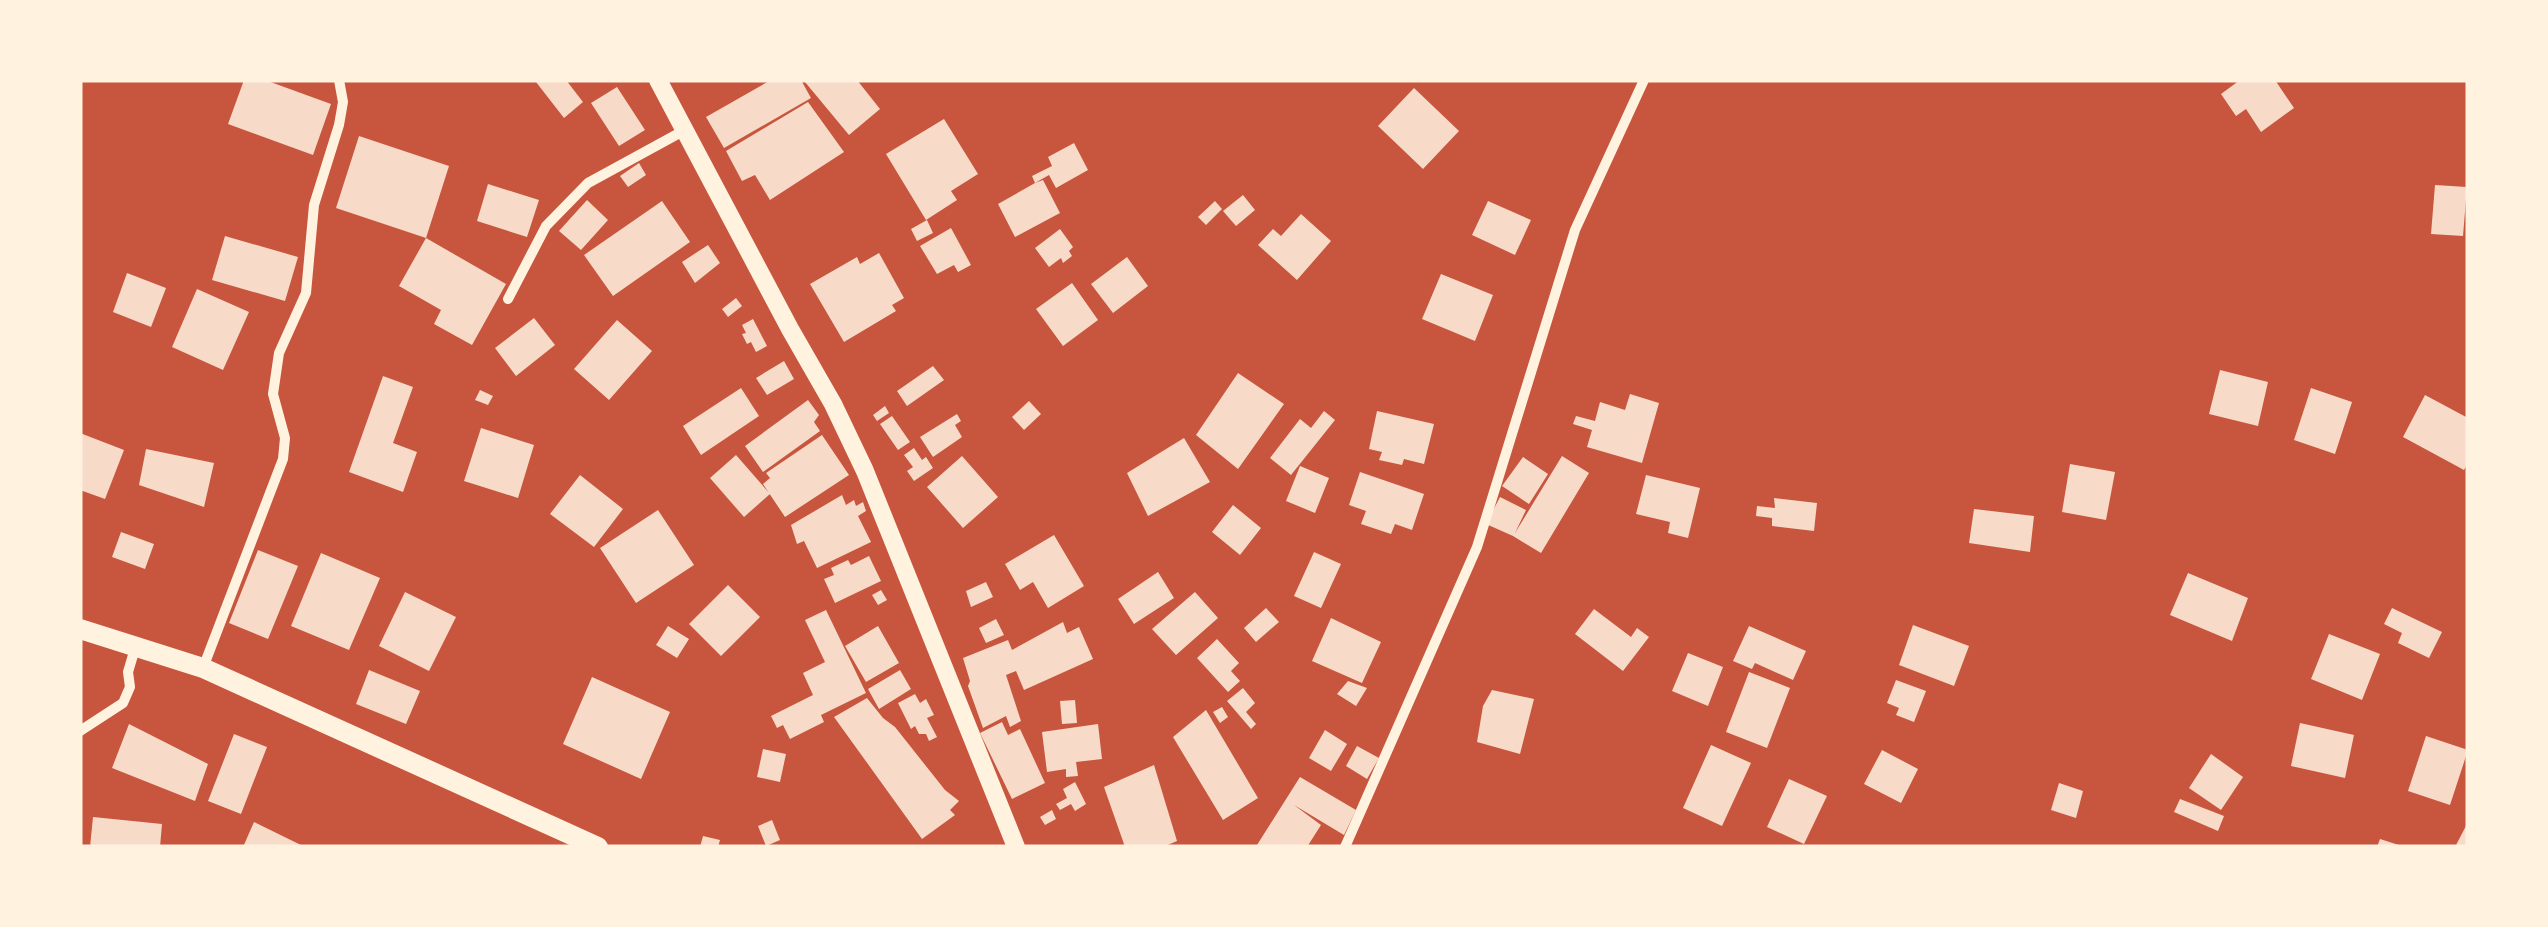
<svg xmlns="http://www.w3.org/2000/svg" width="2548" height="927" viewBox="0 0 2548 927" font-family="'Roboto Serif',serif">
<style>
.building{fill:#f7dbc8}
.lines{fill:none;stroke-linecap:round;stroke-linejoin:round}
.minor{stroke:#fff3e0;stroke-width:10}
.tertiary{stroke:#fff3e0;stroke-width:18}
.secondary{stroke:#fff3e0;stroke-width:20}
</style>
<rect width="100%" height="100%" fill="#c8553d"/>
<!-- building -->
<path class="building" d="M244,80H265L331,104L313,155L228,124Z
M539,80H566L583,102L564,118L536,82Z
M771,80H801L811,98L724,148L706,117Z
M808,80H857L880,109L849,135L805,82Z
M2240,80H2275L2294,108L2261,132L2246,109L2236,116L2221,94Z
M617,87L645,130L619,146L591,103Z
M1414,88L1459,131L1423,169L1378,126Z
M808,102L844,152L770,200L755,175L742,181L726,151Z
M944,119L978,174L951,191L957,200L926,220L886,154Z
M359,136L449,166L426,238L336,208Z
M1074,143L1088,170L1056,188L1049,175L1035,183L1043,180L1060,213L1015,237L998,204L1035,183L1032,176L1052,166L1048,157Z
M639,163L646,175L628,187L620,176Z
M488,184L539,200L527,237L477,221Z
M2435,185L2467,187L2463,236L2431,234Z
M1243,195L1255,210L1236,226L1223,211Z
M587,200L608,220L581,250L559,231Z
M662,201L690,242L613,296L584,255Z
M1215,201L1222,209L1206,225L1198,217Z
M1488,201L1531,220L1515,255L1472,235Z
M1301,214L1331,241L1297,280L1258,245L1273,229L1281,236Z
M927,220L933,233L917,241L911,229Z
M951,228L971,265L958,272L954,265L937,274L920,246Z
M1060,229L1073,247L1069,251L1072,256L1063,263L1061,258L1049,267L1035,248Z
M225,236L298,257L285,301L212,280Z
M426,238L506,284L472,345L434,324L441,310L399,286Z
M708,245L720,263L695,283L682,262Z
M879,253L904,298L892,305L896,311L844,342L810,284L857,257L860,264Z
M1127,257L1148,286L1113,313L1091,284Z
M127,273L166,288L151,327L113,312Z
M1441,274L1493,295L1475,341L1422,319Z
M1072,283L1098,320L1063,346L1036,309Z
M197,289L249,312L223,370L172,347Z
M736,298L742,306L728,317L722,309Z
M534,318L555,345L516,376L495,348Z
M753,319L767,346L756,352L751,342L747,344L742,334L746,333L742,325Z
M617,320L652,351L609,400L574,369Z
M784,361L794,379L767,395L756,378Z
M933,366L944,380L907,406L897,391Z
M2220,370L2268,382L2258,426L2209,414Z
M1238,373L1284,404L1238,469L1196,435Z
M383,376L413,387L393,443L417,452L403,492L349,472Z
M741,388L759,416L701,455L683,426Z
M2311,388L2352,402L2335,454L2294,440Z
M480,390L493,396L488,405L475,400Z
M1630,394L1659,403L1642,463L1587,447L1592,430L1573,424L1576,416L1595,421L1600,402L1625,410Z
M2425,395L2468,418V463L2464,470L2403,437Z
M808,400L819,415L814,422L820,431L763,472L745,446Z
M1029,401L1041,414L1024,430L1012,417Z
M885,406L889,413L877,421L873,415Z
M1324,411L1335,420L1291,475L1270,458L1300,419L1311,428Z
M1377,411L1434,424L1424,464L1404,459L1402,465L1379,460L1382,452L1369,449Z
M957,414L961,421L955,425L962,437L933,457L920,437Z
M892,416L910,442L898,450L880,424Z
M481,428L534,445L518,498L464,481Z
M80,433L124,450L105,499L80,490Z
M822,435L849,475L785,517L763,484L770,478L766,473Z
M1184,438L1210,482L1148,516L1127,473Z
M914,448L922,460L926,457L933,468L914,481L907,471L913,467L904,455Z
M146,449L214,463L204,507L139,485Z
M736,455L770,494L744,517L710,478Z
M962,456L998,497L963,528L927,487Z
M1562,456L1589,473L1541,553L1513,536L1486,524L1500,497L1526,510L1515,533Z
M1523,457L1548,474L1529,504L1502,486Z
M2070,464L2115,472L2106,520L2062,512Z
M1300,466L1329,478L1315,513L1286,501Z
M1360,472L1424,494L1412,530L1395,524L1391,534L1361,524L1366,511L1349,505Z
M580,475L623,509L594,547L550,514Z
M1646,475L1700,488L1688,538L1668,533L1670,522L1636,514Z
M842,495L846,505L854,500L856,506L863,502L866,511L858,516L871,542L817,568L804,541L797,544L791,525Z
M1774,498L1817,503L1814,531L1772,526V518L1756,516L1757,506L1775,508Z
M1233,505L1261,528L1240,555L1212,532Z
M1974,509L2034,516L2030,552L1969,543Z
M658,510L694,565L636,603L600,548Z
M121,532L154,544L145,569L112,557Z
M1054,535L1084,586L1048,608L1033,582L1020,590L1005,564Z
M258,550L298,566L268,639L229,623Z
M1314,552L1341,564L1321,608L1294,596Z
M321,553L380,578L349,650L291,626Z
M869,556L881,581L835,603L824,579L834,575L831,568L848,560L851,565Z
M1158,572L1174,598L1134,624L1118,599Z
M2188,573L2248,598L2232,641L2170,615Z
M986,582L993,597L971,607L966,591Z
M728,585L760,617L721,656L689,624Z
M881,590L887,600L878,605L872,595Z
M405,592L456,617L429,671L379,646Z
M1195,592L1218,618L1176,655L1152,629Z
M1266,608L1279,622L1256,642L1244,628Z
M2392,608L2442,632L2429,658L2398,643L2402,633L2384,624Z
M1594,609L1631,637L1637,628L1649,637L1623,671L1575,634Z
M826,610L866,693L821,715L824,722L790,739L783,725L777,728L771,716L813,695L803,673L825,662L805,620Z
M1331,618L1381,642L1362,683L1312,661Z
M996,619L1004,635L986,643L979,628Z
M1063,622L1067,633L1079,627L1093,659L1024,690L1016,671L1006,675L1021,721L1010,727L1006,716L983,728L968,686L970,681L963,658L1008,640L1012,650Z
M1913,625L1969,646L1954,686L1899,665Z
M668,626L689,639L677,658L656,645Z
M878,626L899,663L866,682L845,646Z
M1749,626L1806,651L1793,680L1755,663L1752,669L1733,661Z
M2329,634L2380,654L2362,700L2311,679Z
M1217,639L1239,663L1231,671L1240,681L1228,692L1197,658Z
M1688,653L1723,667L1708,706L1672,691Z
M369,670L420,691L406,724L356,704Z
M900,670L911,689L879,709L868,689Z
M1749,672L1790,688L1767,748L1726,732Z
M592,677L670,712L641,779L563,744Z
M1896,680L1926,691L1914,722L1896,715L1899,708L1887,703Z
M1348,681L1367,688L1356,706L1337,694Z
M1243,688L1255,703L1246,712L1256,724L1251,729L1227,701Z
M1492,690L1534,699L1520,754L1477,742L1483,706Z
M915,694L920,703L926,699L934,715L927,718L937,737L929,741L926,734H919L915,726L911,729L898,703Z
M867,698L883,718L895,727L945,790L959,801L950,810L955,815L922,839L834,717Z
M1075,700L1077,723L1062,724L1060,701Z
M1222,707L1228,717L1220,723L1213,712Z
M1206,710L1258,798L1223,820L1173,737Z
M1002,722L1008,735L1020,729L1045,783L1012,799L980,733Z
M2300,723L2354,735L2345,778L2291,766Z
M129,724L208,764L195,801L112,768Z
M1098,724L1102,759L1076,762L1078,776L1066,777V769L1047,772L1042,732Z
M1325,730L1347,744L1331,771L1309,758Z
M234,734L267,747L241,814L208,801Z
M2426,736L2468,750L2450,805L2408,791Z
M1711,745L1751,763L1722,826L1683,808Z
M1357,746L1379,758L1367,779L1346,766Z
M763,749L786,754L780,782L757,777Z
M1882,750L1918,769L1901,803L1864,784Z
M2211,754L2243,777L2221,810L2189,788Z
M1154,765L1177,841L1163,847H1125L1104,787Z
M1300,777L1356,810L1344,835L1294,805L1321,825L1307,847H1260L1257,845Z
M1789,779L1827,796L1804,844L1767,827Z
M1075,782L1086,804L1075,811L1071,804L1060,810L1056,804L1067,798L1063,789Z
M2059,783L2083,791L2076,818L2051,810Z
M2180,799L2224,816L2218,831L2174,812Z
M1052,810L1056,819L1045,825L1040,817Z
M93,817L162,824L160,847H90Z
M772,820L780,840L766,846L758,826Z
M254,822L305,847H243Z
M2468,822V847H2455Z
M703,836L720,840L718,847H700Z
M2380,839L2402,846V847H2377Z"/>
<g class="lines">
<!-- minor -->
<path class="minor" d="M508,299L546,226L588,183L685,130
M203,668L283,459L285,438L273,394L279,353L306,293L314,205L339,125L343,102L339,80
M80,731L123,703L130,687L128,672L136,645
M1345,847L1477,547L1575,230L1644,80"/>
<!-- tertiary -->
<path class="tertiary" d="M658,80L790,329L833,404L865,471L1016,847"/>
<!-- secondary -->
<path class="secondary" d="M80,629L203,668L598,847"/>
</g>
<!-- border -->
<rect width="2548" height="927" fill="none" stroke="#fff3e0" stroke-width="165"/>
</svg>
